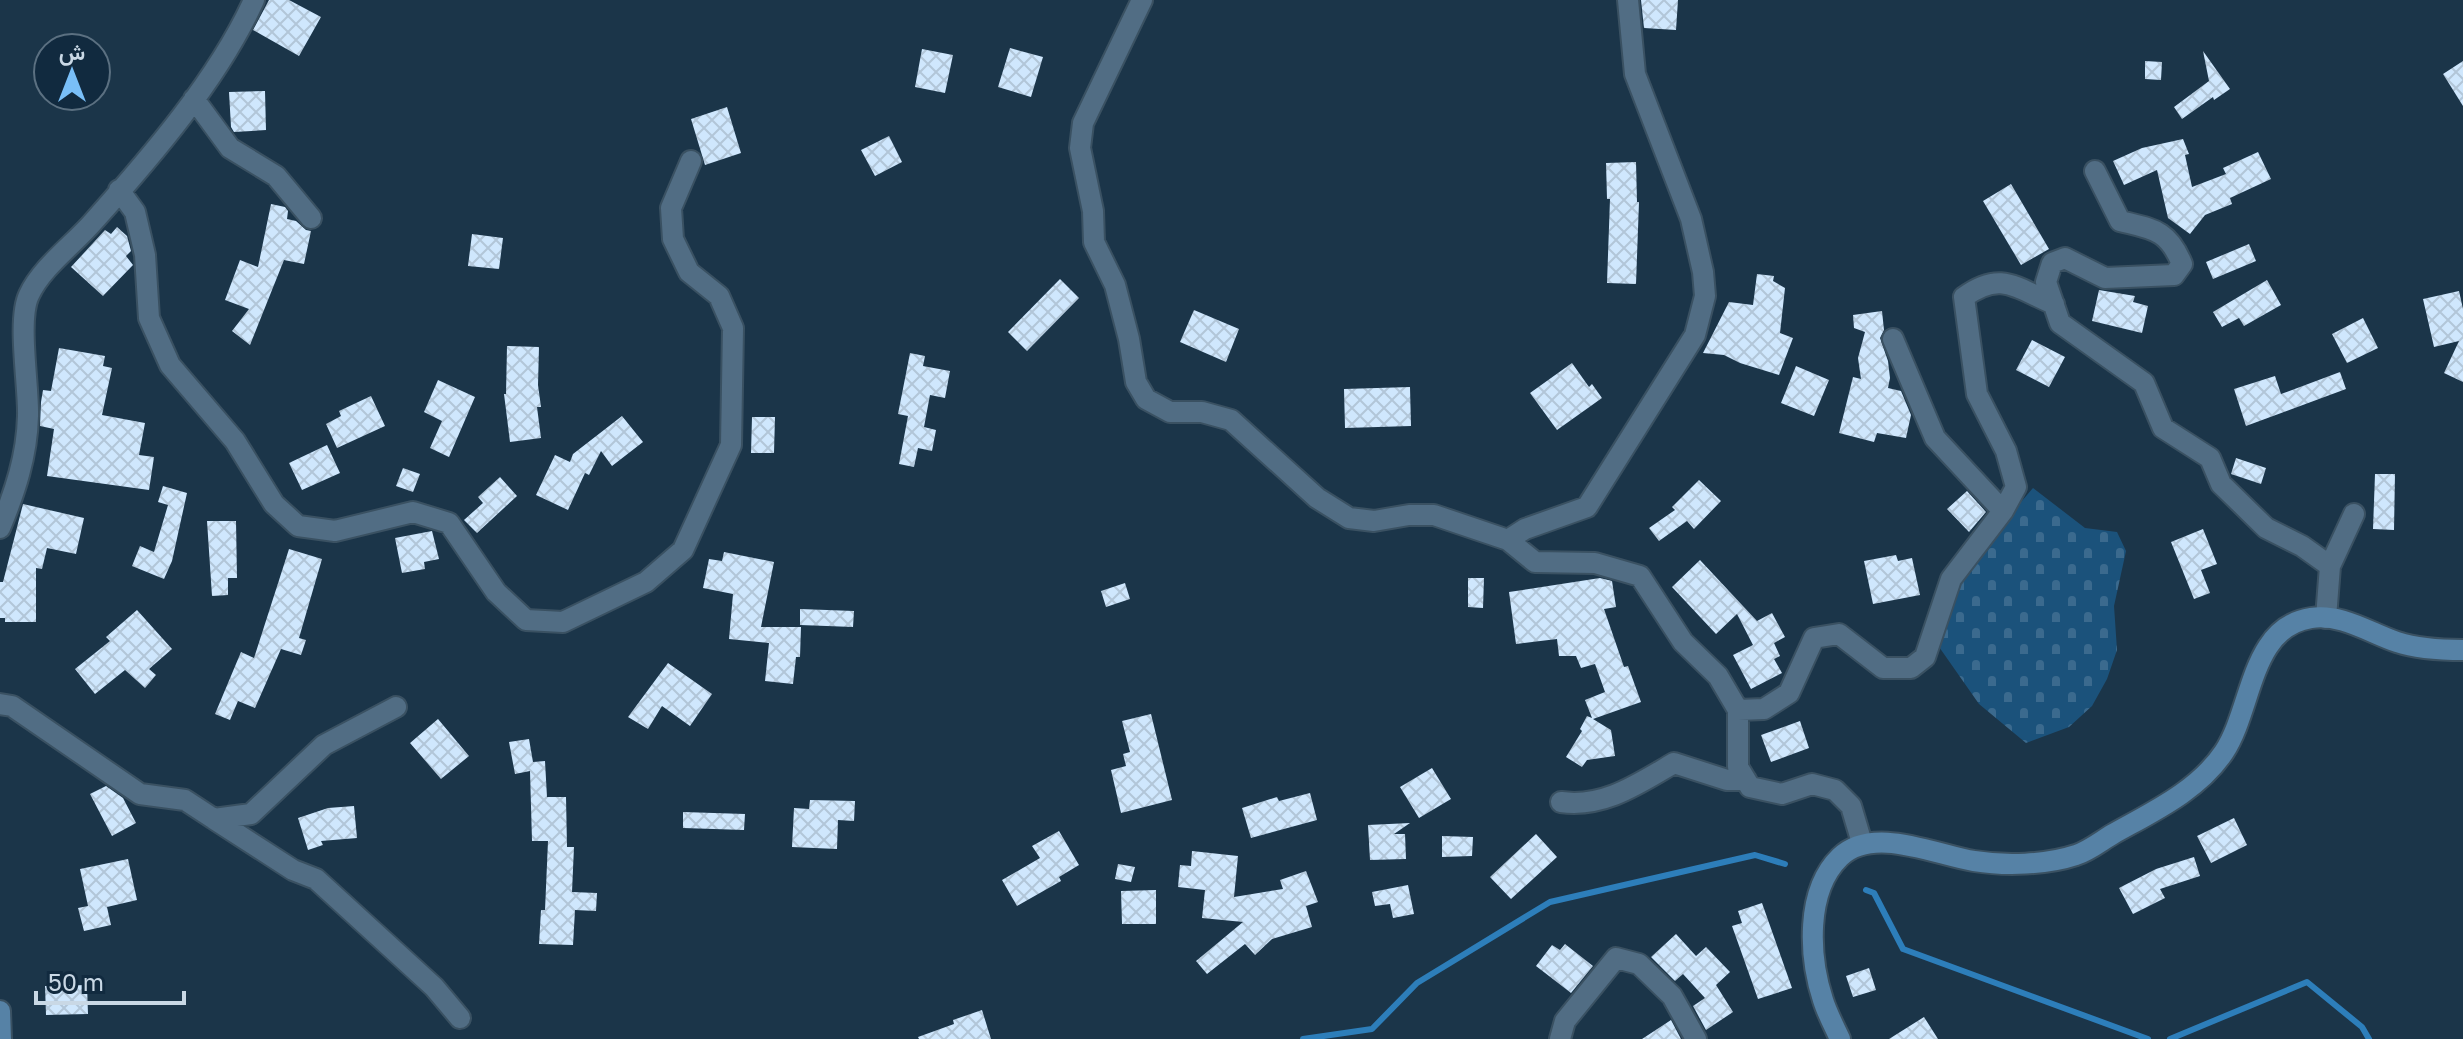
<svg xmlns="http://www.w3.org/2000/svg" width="2463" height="1039" viewBox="0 0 2463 1039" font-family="'Golos Text',Vazirmatn,sans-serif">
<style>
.cemetery{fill:url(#cemetery-stones)}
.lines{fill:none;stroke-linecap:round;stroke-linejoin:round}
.stream{stroke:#2d7eba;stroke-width:6}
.building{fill:url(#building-cross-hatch)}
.street-casing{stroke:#3a5162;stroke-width:24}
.secondary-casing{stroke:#3a5162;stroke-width:24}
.street{stroke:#516d84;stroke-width:20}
.secondary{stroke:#5682a6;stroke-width:20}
</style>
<defs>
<pattern id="cemetery-stones" width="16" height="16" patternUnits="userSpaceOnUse" patternTransform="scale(2)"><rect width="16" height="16" fill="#1b527b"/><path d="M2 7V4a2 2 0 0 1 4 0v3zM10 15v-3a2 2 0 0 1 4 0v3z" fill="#3b6a8e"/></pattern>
<pattern id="building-cross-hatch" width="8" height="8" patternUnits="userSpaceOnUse" patternTransform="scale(2)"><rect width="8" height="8" fill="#cfe7fd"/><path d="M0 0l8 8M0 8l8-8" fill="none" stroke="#b2c6d8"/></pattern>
</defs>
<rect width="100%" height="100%" fill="#1b3549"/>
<!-- cemetery -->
<path class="cemetery" d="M2033,488L2085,528L2117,532L2126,551L2114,606L2117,650L2107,679L2092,706L2069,727L2026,743L1979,704L1937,644L1965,567Z"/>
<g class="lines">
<!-- stream -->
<path class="stream" d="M1866,890L1874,893L1903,949L2148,1039
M1303,1039L1372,1029L1417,983L1550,902L1755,855L1785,864
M2170,1039L2307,982L2362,1027L2369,1039"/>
</g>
<!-- building -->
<path class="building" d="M269,0H289L321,17L299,56L253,30Z
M1641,0H1678L1676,30L1644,28Z
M1010,48L1043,57L1031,97L998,87Z
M922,49L953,55L945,93L915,87Z
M2203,51L2230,89L2214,100L2213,97L2182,119L2174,107L2209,81Z
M2145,61L2162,62L2161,80L2145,79Z
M2463,61V106L2443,74Z
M265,91L266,130L234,132L231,127L229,92Z
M727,107L741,153L705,165L691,119Z
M889,136L902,162L875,176L861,150Z
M2183,139L2189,154L2185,155L2192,187L2226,174L2223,168L2258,152L2271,179L2230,198L2232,204L2205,215L2190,234L2168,218L2157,170L2124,185L2113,161L2142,148Z
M1636,162L1637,202H1639L1636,284L1607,283L1610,199H1607L1606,163Z
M2011,184L2049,249L2021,265L1983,201Z
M271,204L285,207L288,211L287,219L296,221L306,230L311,231L304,264L284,260L250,345L232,331L249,309L225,300L240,260L258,267Z
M117,227L127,236L131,251L126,256L133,265L103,296L71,267L105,230L111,234Z
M472,234L503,238L499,269L468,266Z
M2249,244L2256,261L2213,279L2206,262Z
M1757,274L1774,276L1773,281L1785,288L1780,333L1793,338L1779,375L1740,363L1724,355L1703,353L1729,302L1753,305Z
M1060,279L1079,298L1027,351L1008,332Z
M2267,280L2281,305L2244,326L2239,318L2222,327L2213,312Z
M2099,290L2135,296L2133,302L2148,306L2142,333L2092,321Z
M2459,291L2463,309V382L2444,373L2459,341L2434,347L2423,299Z
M1194,310L1239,329L1226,362L1180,342Z
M1882,311L1884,330L1880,338L1888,361L1890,378L1888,388L1901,391L1911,415L1906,438L1877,433L1874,442L1839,433L1853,377L1861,379L1858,358L1865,332L1854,328L1853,315Z
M2363,318L2378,348L2347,363L2332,334Z
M2032,340L2065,357L2049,387L2016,370Z
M507,346L539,347L538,385L541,407H537L541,438L510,442L504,394H506Z
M59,348L105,356L103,366L112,368L102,415L145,423L139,455L154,457L149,490L47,476L54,429L40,426L41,402L43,390L51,391Z
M910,353L925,356L923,366L950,371L945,398L930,395L924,427L936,430L932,451L918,448L914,467L899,464L908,416L898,414Z
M1572,363L1589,387L1592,384L1602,398L1557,430L1530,393Z
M1796,366L1829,380L1814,416L1781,403Z
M2340,372L2346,389L2246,426L2234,389L2275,376L2281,394Z
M438,380L475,397L449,457L430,448L442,421L424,412Z
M1410,387L1411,426L1345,428L1344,389Z
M371,396L385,426L337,448L326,424L341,416L339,411Z
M622,416L643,442L612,466L601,451L589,475L585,473L568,510L536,495L555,455L570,462L573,454Z
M752,417H775L774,453H751Z
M327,445L340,473L302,490L289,463Z
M2236,458L2266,468L2261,484L2231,474Z
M403,468L420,474L413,492L396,486Z
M2375,474H2395L2394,530L2373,529Z
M500,477L517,496L477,533L464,520L483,503L478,497Z
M1699,480L1721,501L1694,529L1687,521L1659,541L1649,528L1675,510L1672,507Z
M163,486L187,493L172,561L164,579L132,566L140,546L154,552L168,505L158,502Z
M1967,491L1986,512L1969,532L1947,509Z
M23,504L84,518L76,554L47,548L42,569L36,568V622H5V618H0V582H3Z
M207,521H236L237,578H228V595L212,596Z
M2203,529L2217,564L2201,570L2210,593L2194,599L2171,542Z
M432,531L439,559L424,562L425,569L402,573L395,538Z
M289,549L322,559L299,638L306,640L301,655L281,649L255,708L238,701L230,720L215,714L241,652L254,658Z
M724,552L774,562L761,627H801L800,657H796L793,684L765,681L769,643L729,639L733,594L703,588L709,559L722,561Z
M1896,555L1898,561L1912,558L1920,595L1873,604L1864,561Z
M1700,560L1757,621L1772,613L1785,637L1774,643L1780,656L1774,659L1782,673L1751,689L1733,655L1753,645L1737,614L1716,634L1672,587Z
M1468,578H1484L1483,608L1468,607Z
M1600,578L1612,581L1616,607L1604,609L1624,667L1628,666L1641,702L1593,719L1611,730L1615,756L1587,760L1582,767L1566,757L1582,731L1580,729L1587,716L1592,718L1585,700L1605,692L1595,664L1581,668L1576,656H1559L1557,639L1516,644L1509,592Z
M1125,583L1130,599L1106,607L1101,591Z
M800,609L854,611L853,627L800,625Z
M137,610L172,649L149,669L156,675L145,688L125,670L95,694L75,669L110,641L106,637Z
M668,663L712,694L690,726L662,706L648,729L628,717Z
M1151,714L1172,800L1121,813L1111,770L1126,766L1123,754L1130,752L1122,721Z
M438,719L469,756L441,779L410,743Z
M1800,721L1809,748L1771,762L1761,735Z
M529,739L533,762L545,761L547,797H566L567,847H574L572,892L597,893L596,911L575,910L573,945L539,944L541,910H545L548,841H532L530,771L515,774L509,742Z
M1432,768L1451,799L1419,818L1400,787Z
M106,786L123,798L136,823L112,836L90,794Z
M1310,793L1317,820L1251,838L1242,808L1277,797L1279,801Z
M810,800L855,801L854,821L838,820L837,849L792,847L794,808L809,809Z
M354,806L357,838L321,841L323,845L308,850L298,818L328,808Z
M683,812L745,814L744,830L683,828Z
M2234,818L2247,845L2211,863L2197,836Z
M1410,823L1394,834H1405L1406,859L1370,860L1368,825Z
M1059,831L1079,865L1059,877L1061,881L1017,906L1002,880L1040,858L1032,846Z
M1536,834L1557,857L1511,899L1490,877Z
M1442,836L1473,837L1472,856L1442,857Z
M1192,851L1238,856L1234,897L1283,889L1280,880L1306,871L1318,902L1306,906L1312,927L1272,939L1255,955L1245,944L1207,974L1196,961L1243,922L1202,918L1205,890L1178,887L1180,865L1191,866Z
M2194,857L2200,876L2160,889L2165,898L2133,914L2119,888L2156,869Z
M128,859L137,900L107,907L111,925L84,931L78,908L88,906L80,869Z
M1118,864L1135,867L1131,882L1115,879Z
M1408,885L1414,914L1393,918L1390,904L1375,906L1372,892Z
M1156,890V924H1122L1121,891Z
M1762,903L1792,988L1758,999L1732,926L1742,923L1738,911Z
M1676,934L1696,956L1706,947L1730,972L1716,985L1733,1012L1706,1030L1693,1006L1705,998L1683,974L1675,981L1651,957Z
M1565,944L1593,966L1571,993L1536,966L1552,945L1560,950Z
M1869,968L1876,990L1853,997L1846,976Z
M87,985L88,1014L46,1015L45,986Z
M982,1010L991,1039H919L918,1037L954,1024L953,1020Z
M1924,1017L1938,1039H1889Z
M1671,1020L1681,1039H1642Z"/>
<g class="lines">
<defs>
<path id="street" d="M1142,0L1083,123L1080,148L1093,211L1094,242L1115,285L1129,339L1136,382L1146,399L1170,412H1202L1231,420L1317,498L1349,518L1374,521L1409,515H1434L1508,540L1535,562L1595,563L1640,576L1683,642L1718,676L1738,710V767L1750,787L1782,794L1812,784L1835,790L1851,806L1862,843
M194,99L230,148L276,176L311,218
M2095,171L2120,221C2152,229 2168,229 2182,264L2174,275L2105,278L2065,258L2052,263L2046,282L2060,323L2144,383L2163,428L2210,458L2221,484L2266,528L2302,546L2330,566
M119,190L135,212L145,255L149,318L170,365L235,441L274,504L298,526L335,531L413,512L449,523L496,592L526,620L563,622L646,582L683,550L731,445L733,328L719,296L689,272L673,239L671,208L691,161
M1893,339L1935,438L2003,511
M0,528C15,492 27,456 28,416C29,386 17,320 29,295C42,267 73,245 93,222C151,157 219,78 254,0
M1508,540L1525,529L1587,507L1695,335L1705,296L1703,272L1691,219L1635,74L1628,0
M2326,618L2330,566L2354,514
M0,704L12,706L140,794L185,800L214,819L251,814L324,745L396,707
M1738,710L1764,709L1789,693L1814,638L1839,634L1883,668H1911L1925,657L1951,579L2003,511L2016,487L2006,451L1977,394L1964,297C2001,270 2016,288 2054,304
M1561,802C1604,808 1638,784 1674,763L1727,780H1746
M214,819L293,870L316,879L434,987L460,1018
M1560,1039L1565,1021L1616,958L1639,964L1672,996L1696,1039"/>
<path id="secondary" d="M0,1011L1,1039
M1840,1039C1834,1026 1827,1013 1823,1000C1809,957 1805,891 1840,857C1873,825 1936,855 1974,861C2005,866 2046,865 2076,855C2089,851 2101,841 2113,834C2152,812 2198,791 2224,752C2253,708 2250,627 2311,618C2341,613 2370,633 2397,642C2418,649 2442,650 2463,650"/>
</defs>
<!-- street casing -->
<use href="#street" class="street-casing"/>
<!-- secondary casing -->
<use href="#secondary" class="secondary-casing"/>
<!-- street -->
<use href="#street" class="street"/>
<!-- secondary -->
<use href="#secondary" class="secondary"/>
</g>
<!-- north arrow -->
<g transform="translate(72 72)"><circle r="38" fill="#112a3f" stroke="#5b7081" stroke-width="2"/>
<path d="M0-6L14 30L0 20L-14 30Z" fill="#79bff8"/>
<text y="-12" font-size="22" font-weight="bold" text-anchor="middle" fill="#c9d8e5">ش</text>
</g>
<!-- scale -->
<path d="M36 991v12h148v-12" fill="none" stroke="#c9d8e5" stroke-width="4"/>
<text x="48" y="991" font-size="24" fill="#c9d8e5" stroke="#112a3f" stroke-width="6" paint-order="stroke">50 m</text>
</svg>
